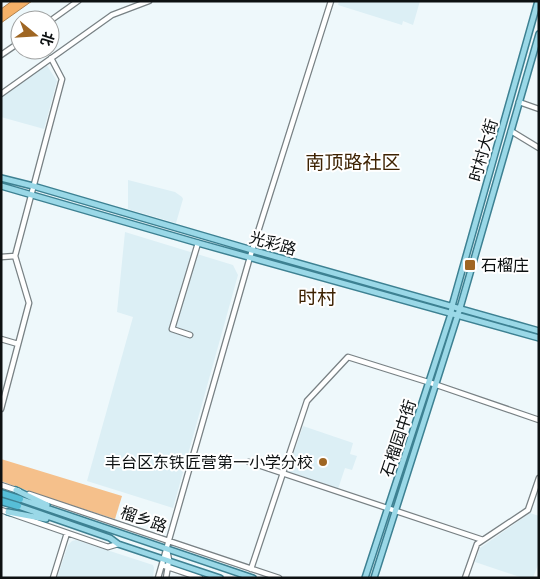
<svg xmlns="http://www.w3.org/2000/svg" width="540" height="579" viewBox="0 0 540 579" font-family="'Archivo Narrow','Noto Sans SC',sans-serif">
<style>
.built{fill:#dceff5}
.green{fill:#f5c08b}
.water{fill:#f5b168;stroke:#af814e}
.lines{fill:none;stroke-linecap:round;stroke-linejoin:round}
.minor-casing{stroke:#788184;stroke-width:7}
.major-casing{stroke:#3d8192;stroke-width:8}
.highway-casing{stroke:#3d8192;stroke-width:9}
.minor{stroke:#fff;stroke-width:4.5}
.major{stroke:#9ad8e7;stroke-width:5}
.highway{stroke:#57bed7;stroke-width:6}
.poi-dot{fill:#9f6623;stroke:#fff;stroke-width:2}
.labels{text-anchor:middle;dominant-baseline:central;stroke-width:4;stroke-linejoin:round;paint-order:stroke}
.street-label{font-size:16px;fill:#0d1112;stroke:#fff}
.poi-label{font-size:16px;fill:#0d1112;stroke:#fff;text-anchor:start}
.quarter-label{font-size:19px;fill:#3d2202;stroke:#fff}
</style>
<rect width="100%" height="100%" fill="#eef8fb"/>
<!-- built -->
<path class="built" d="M339,1H420L413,25L403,21L402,25L338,5Z
M46,64L57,81L44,129L1,117V97Z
M128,180L175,192L182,197L183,199L176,223L128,209Z
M125,232L233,265L238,275L173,508L87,481L133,317L117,312Z
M303,426L353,443L350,454L357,456L352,470L345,468L338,489L287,472Z
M530,513L539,516V562L533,578H523L475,562L480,548Z
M76,540L153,565L154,568L153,578H57L68,545L72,541Z"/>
<!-- green -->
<path class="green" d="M1,459L122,496L115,519L39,495L1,481Z"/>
<!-- water -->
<path class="water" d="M12,1H32L1,23V9Z"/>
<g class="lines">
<defs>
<path id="minor" d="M50,21L78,1
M1,55L20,42
M1,94L112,15L149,1
M519,102L539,109
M511,131L539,148
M1,257L15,256L62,79L51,58
M190,335L172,329L198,243
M1,339L18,344
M1,409L29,303L15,256
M249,462L483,540
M1,485L19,491
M29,494L279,578
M1,510L108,547L118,544
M162,565L200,578
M251,569L307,401L348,357L431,383L539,420
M53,578L67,533
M158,578L250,257L331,1
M166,578L169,560L167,550
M465,578L477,544L528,510L539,478"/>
<path id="major" d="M1,178L33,186L252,250L539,331
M1,186L198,243L539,338
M16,490L47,505
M20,499L253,578
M18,506L110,538L118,544L220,578
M8,512L46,519
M365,578L451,314L452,306L538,1
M374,578L460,308L539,34"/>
<path id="highway" d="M1,493L20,499
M1,501L18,506"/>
</defs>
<!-- minor casing -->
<use href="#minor" class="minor-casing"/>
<!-- major casing -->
<use href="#major" class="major-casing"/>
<!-- highway casing -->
<use href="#highway" class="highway-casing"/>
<!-- minor -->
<use href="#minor" class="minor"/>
<!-- major -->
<use href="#major" class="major"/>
<!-- highway -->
<use href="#highway" class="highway"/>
</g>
<!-- markers -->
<g class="poi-dot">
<rect x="464" y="259" width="12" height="12" rx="2.5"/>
<circle cx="323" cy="462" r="5"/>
</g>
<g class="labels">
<!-- street labels -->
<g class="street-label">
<text transform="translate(483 150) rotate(-74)">时村大街</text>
<text transform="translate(273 243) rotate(16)">光彩路</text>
<text transform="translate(398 438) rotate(-72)">石榴园中街</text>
<text transform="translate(144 519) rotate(19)">榴乡路</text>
</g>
<!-- poi labels -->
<g class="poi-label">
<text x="481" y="265">石榴庄</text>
<text x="313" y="462" text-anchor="end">丰台区东铁匠营第一小学分校</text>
</g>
<!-- quarter labels -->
<g class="quarter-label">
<text x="353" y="162">南顶路社区</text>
<text x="317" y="297">时村</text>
</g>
</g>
<!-- border -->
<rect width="540" height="579" fill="none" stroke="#0d1112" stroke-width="5"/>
<!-- north arrow -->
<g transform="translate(35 35) rotate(108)"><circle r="24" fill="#ffffff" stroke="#9ea0a0"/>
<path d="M0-4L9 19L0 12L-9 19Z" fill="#9f6623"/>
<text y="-8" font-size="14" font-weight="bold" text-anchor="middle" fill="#0d1112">北</text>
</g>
</svg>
